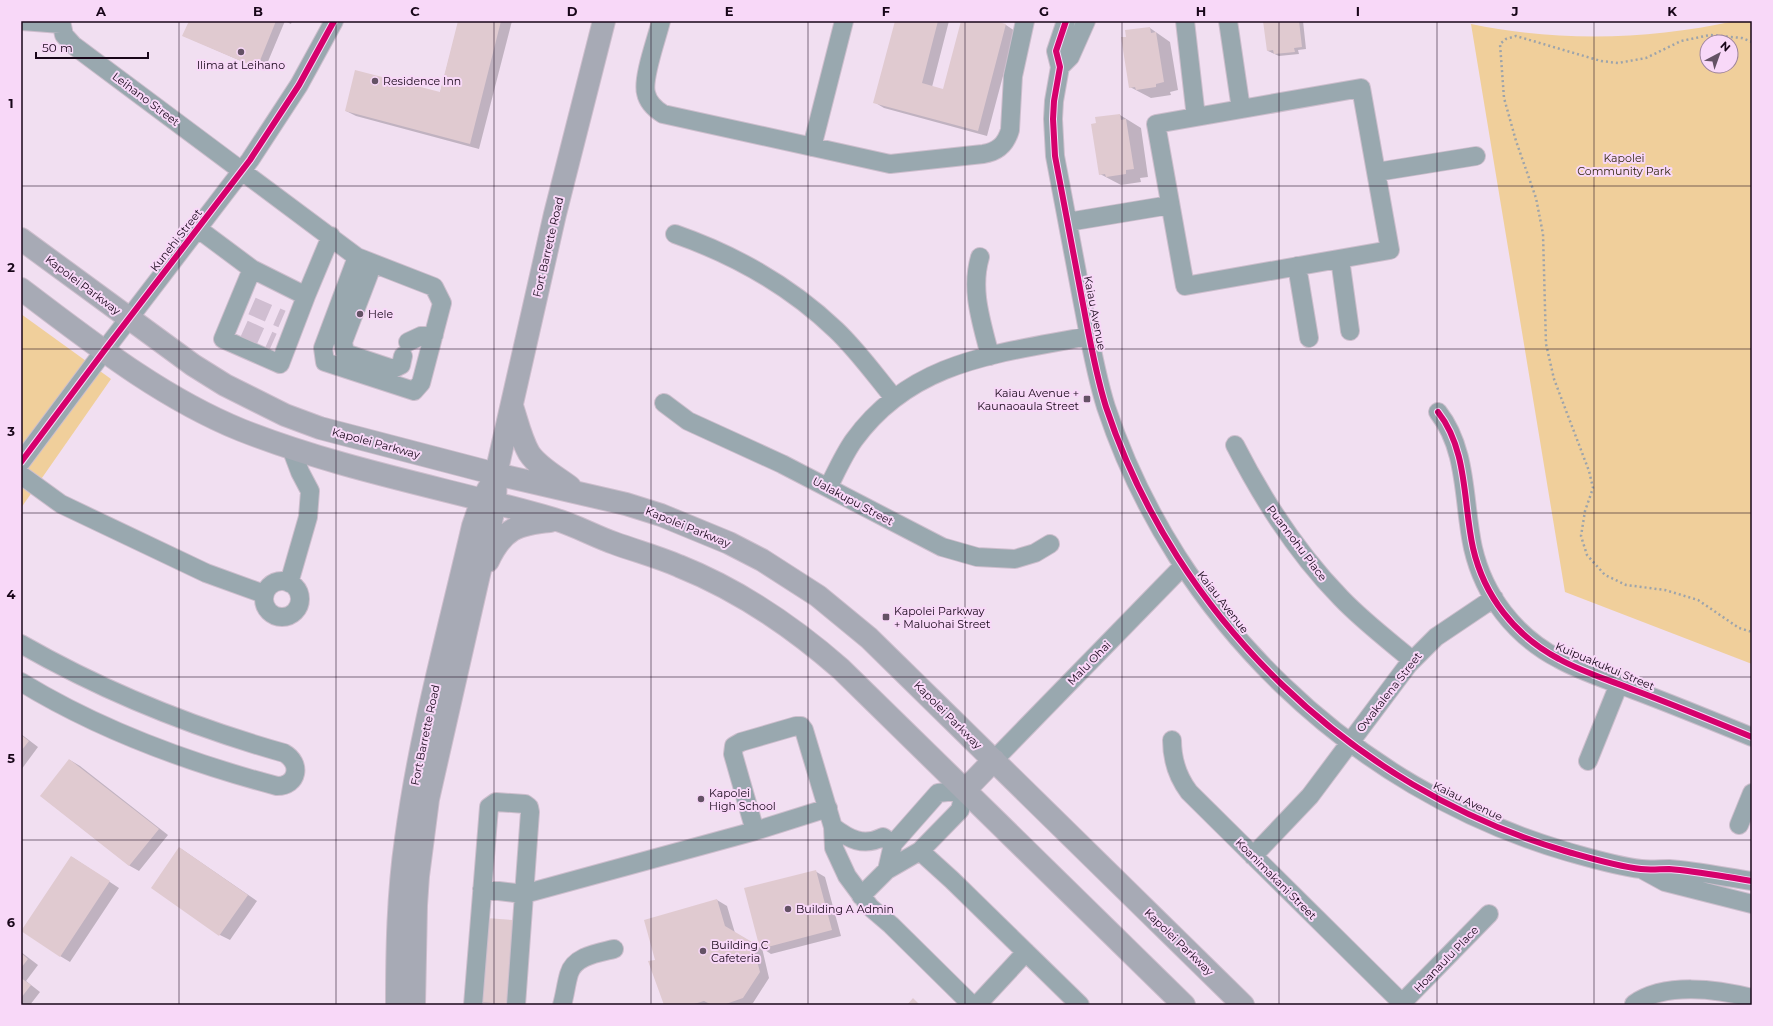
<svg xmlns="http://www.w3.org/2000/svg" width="1773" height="1026" viewBox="0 0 1773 1026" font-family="Montserrat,sans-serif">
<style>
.green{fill:#f0cf9b;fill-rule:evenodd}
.shadow{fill:#0003}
.building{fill:#e0cad0}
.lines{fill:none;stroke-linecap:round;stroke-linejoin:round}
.minor-tunnel{stroke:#d0bed1;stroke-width:18;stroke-dasharray:18 9;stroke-linecap:butt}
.minor-casing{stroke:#cdbecd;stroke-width:20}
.major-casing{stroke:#cdbecd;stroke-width:24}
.path{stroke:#9da4ab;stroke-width:2.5;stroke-dasharray:2 3;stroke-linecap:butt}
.minor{stroke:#99a8af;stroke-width:18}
.major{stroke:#a7aab5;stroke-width:22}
.cycleway-casing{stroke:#f8d8f8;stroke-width:8}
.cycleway{stroke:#d6006c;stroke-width:6}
.grid{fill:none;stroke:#180619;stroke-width:1;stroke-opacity:0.55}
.poi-dot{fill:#645265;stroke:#f8d8f8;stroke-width:1.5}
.labels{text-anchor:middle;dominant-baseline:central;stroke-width:4;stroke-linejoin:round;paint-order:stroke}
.poi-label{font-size:11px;fill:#180619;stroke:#f8d8f8;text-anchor:start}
.street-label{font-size:11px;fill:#180619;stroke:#f8d8f8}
.park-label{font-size:11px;fill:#322811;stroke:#f8d8f8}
.neatline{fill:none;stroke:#180619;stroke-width:1.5}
.grid-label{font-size:13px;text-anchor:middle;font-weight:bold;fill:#180619}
</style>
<rect width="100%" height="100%" fill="#f1dff1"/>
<!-- green -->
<path class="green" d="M1735,21H1752V664L1565,592L1471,24C1559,42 1648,40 1735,21ZM1707,42H1731V66H1707Z
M21,314L111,379L21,508Z"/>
<!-- shadow -->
<path class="shadow" d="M190,21H292L291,24L285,21L264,71L184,36Z
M459,21H512L479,149L356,116L346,111L440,93Z
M896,21H949L932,87L944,91L962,21H991L1006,25L1015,31L987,136L884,108L874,102Z
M1264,21H1303L1306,49L1298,50L1299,54L1279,56L1268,51Z
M1150,28L1170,42L1178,90L1170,92L1171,95L1151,98L1130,87L1128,37Z
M1120,115L1141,128L1148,177L1140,178L1141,182L1121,185L1100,174L1098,124Z
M21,734L38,747L21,770Z
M70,760L80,766L168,835L139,871L130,866L41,796Z
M180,848L257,901L230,940L220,935Z
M72,857L119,888L70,962L60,956Z
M815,871L825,877L841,936L771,954L762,948L769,978L753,1003L747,1005H665L656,960L717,900L727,906L735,933L761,948Z
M513,921L515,922L509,1005L483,1003L481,1002Z
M21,952L38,965L26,981L40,992L30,1005H21Z"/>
<!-- building -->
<path class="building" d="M189,21H276L257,68L182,36Z
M458,21H501L470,144L345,111L355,70L440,92Z
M895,21H938L922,83L943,89L961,21H995L1006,24L978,131L873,103Z
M1263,21H1299L1302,47L1294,48L1295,52L1274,54L1273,50L1267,51Z
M1150,27L1151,33L1156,32L1164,82L1156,84V87L1136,90L1135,87L1129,88L1121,37H1126L1125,30Z
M1120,114L1121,120L1126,119L1134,169L1126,170V174L1106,177L1105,174L1099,175L1091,124L1096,123L1095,117Z
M21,735L29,741L21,751Z
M69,759L159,829L129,866L40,796Z
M179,847L248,895L219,936L151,888Z
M71,856L110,881L60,957L21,931Z
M816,870L832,930L760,949L744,888Z
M717,899L725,926L752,942L760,972L743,998L723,1005H712L704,1001L691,1005H664L648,961L655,960L644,920Z
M486,918L513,920L507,1004L480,1002Z
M21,953L28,959L21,968Z
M21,978L31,985L21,998Z
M913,998L920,1005H907Z"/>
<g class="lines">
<!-- minor-tunnel -->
<path class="minor-tunnel" d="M252,306L282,319
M244,329L273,342"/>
<defs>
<path id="minor" d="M22,21L61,24
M61,21L64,35L73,45L357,257L434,287L442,303L421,383L414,391L325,362L323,348L357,257
M661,21C657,38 642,78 646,93C648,103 655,109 663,114L890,164L983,154C998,152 1006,144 1010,130L1013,76L1025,21
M1066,21L1056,51L1060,67L1054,101L1053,119L1055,156C1064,204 1073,251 1082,299C1089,335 1095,372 1106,407C1176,618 1352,788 1565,851C1590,858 1616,866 1641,869C1650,870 1660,869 1669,869C1697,871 1725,877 1752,881
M1185,21L1196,117
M1228,21L1241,109
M1060,67L1070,57L1086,21
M1361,88L1390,250L1185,286L1156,124Z
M812,147L844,21
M1377,172L1476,156
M1068,222L1170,205
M197,228L252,269L306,296L331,236
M675,234C735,255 790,286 836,330C858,351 875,375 894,398
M357,257L369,274L343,342L345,353L393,369L401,365L403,356
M980,257C970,291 982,323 990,356
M1340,259L1350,331
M1297,266L1309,338
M252,269L223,339L280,364L306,296
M408,342L421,336L434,335
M664,403L688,421L782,464L942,547L977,557L1015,559L1035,553L1050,544
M1438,412C1468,450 1463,503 1473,548C1484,596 1515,636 1559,659C1582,672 1609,680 1634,690C1674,705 1713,721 1752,737
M1235,445C1263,500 1297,553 1341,598C1363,621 1388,640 1412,660
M21,462L104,351L250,160L299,85L334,21
M21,475L61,504L206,573L264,594
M828,488C836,472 844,454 854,440C913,359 999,354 1089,336
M264 599a18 18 0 1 1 36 0a18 18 0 1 1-36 0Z
M289,583L308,517L310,491L300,472L291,448
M21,644C105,692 192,727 284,753C302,763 298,786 277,786C190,763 98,729 21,682
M1172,740C1172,760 1177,776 1189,792L1404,1005
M994,760L1183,566
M1588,761L1619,684
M1739,825L1752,793
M833,827C849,839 863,847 883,837L893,844
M755,831L733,754L734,746L741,742L796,726H801L804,730L833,827L834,848L847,876L870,907L891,925L972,1005
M920,851L952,880L1080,1005
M1253,856L1310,796L1408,665L1436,637L1494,598
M1643,870L1665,882L1752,904
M482,889L524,894L755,831L828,808
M861,896L887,870L920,851L960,810L965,790L938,793L893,844L887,870
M1402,1003L1489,914
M1634,1004C1665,982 1717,989 1752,998
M473,1005L489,807L496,802L525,804L529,807L530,812L516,1005
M562,1005C565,995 566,984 569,974C574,956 598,953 614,949
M977,1005L1026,952"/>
<path id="major" d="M21,239L193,365L225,385L285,415L320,428L496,474L626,504L661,515L729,543L762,560L818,596L869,638L1243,1005
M21,289C90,341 160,397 241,430C342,470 450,489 554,519C575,525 594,536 614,543C636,551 658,557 679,566C739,590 792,626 841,669L1184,1005
M512,406C517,421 521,439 529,453C538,467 557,477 570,487
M488,561C503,529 517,524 550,521
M965,790L994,760
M397,1005C397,950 398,894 406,839C420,733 449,630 473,526L482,500L489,488
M414,1005L416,905L418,876L428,799L492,517L495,503L496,474L555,214L604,21"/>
</defs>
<!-- minor casing -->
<use href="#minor" class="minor-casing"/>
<!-- major casing -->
<use href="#major" class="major-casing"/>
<!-- path -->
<path class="path" d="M1752,42L1742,38L1710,35L1681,41L1646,58L1618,63L1601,61L1516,36L1506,39L1500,44L1504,98L1516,141L1536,198L1543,234L1546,344L1554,379L1589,471L1593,488L1585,511L1581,536L1587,555L1605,575L1626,585L1665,590L1698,600L1739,628L1752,632"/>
<!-- minor -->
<use href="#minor" class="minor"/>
<!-- major -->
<use href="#major" class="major"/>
<defs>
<path id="cycleway" d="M1066,21L1056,51L1060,67L1054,101L1053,119L1055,156C1064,204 1073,251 1082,299C1089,335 1095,372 1106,407C1176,618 1352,788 1565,851C1590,858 1616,866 1641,869C1650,870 1660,869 1669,869C1697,871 1725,877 1752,881
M1438,412C1468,450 1463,503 1473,548C1484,596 1515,636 1559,659C1582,672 1609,680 1634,690C1674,705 1713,721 1752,737
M21,462L104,351L250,160L299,85L334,21"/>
</defs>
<!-- cycleway casing -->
<use href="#cycleway" class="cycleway-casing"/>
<!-- cycleway -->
<use href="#cycleway" class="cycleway"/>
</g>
<!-- grid -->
<path class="grid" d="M179,21V1005M336,21V1005M494,21V1005M651,21V1005M808,21V1005M965,21V1005M1122,21V1005M1279,21V1005M1437,21V1005M1594,21V1005M21,186H1752M21,349H1752M21,513H1752M21,677H1752M21,840H1752"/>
<!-- markers -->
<g class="poi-dot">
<circle cx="241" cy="52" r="4"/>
<circle cx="375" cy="81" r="4"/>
<circle cx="360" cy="314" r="4"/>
<rect x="1083" y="395" width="8" height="8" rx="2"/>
<rect x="882" y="613" width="8" height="8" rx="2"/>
<circle cx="701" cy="799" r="4"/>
<circle cx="788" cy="909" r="4"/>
<circle cx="703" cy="951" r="4"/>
</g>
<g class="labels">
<!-- poi labels -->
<g class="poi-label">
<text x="241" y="65" text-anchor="middle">Ilima at Leihano</text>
<text x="383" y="81">Residence Inn</text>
<text x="368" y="314">Hele</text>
<text x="1079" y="393" text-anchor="end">Kaiau Avenue +<tspan x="1079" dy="13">Kaunaoaula Street</tspan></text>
<text x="894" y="611">Kapolei Parkway<tspan x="894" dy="13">+ Maluohai Street</tspan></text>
<text x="709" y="793">Kapolei<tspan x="709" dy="13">High School</tspan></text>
<text x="796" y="909">Building A Admin</text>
<text x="711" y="945">Building C<tspan x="711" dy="13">Cafeteria</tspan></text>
</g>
<!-- street labels -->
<g class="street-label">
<text transform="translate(146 99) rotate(37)">Leihano Street</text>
<text transform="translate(176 240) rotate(-52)">Kunehi Street</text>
<text transform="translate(548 247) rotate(-77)">Fort Barrette Road</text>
<text transform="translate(83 285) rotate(37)">Kapolei Parkway</text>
<text transform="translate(1095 313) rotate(79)">Kaiau Avenue</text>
<text transform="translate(376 443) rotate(15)">Kapolei Parkway</text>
<text transform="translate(853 501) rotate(28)">Ualakupu Street</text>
<text transform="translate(688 527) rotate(22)">Kapolei Parkway</text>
<text transform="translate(1297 543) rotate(53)">Puannohu Place</text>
<text transform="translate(1223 602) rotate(52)">Kaiau Avenue</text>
<text transform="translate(1089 663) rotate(-46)">Malu Ohai</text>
<text transform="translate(1605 666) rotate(23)">Kuipuakukui Street</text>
<text transform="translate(1389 692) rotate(-52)">Owakalena Street</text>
<text transform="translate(948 715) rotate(45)">Kapolei Parkway</text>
<text transform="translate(425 735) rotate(-78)">Fort Barrette Road</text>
<text transform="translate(1468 801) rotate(26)">Kaiau Avenue</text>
<text transform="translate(1276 879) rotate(45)">Koanimakani Street</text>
<text transform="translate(1179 942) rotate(44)">Kapolei Parkway</text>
<text transform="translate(1446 959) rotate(-46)">Hoanaulu Place</text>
</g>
<!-- park labels -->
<g class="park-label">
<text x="1624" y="158">Kapolei<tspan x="1624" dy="13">Community Park</tspan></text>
</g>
</g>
<!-- border -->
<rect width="1773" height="1026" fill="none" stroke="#f8d8f8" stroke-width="44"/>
<!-- north arrow -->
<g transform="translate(1719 54) rotate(41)"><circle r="19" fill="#f8d8f8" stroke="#9e849f"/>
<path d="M0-3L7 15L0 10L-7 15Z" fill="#645265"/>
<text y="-6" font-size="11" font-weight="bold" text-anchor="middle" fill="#180619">N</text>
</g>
<!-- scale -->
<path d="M36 52v6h112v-6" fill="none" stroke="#180619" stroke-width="2"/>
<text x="42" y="52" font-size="12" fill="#180619" stroke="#f8d8f8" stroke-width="3" paint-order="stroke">50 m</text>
<rect x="22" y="22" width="1729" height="982" class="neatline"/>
<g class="grid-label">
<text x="101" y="16">A</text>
<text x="258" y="16">B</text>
<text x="415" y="16">C</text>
<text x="572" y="16">D</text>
<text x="729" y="16">E</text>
<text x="886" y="16">F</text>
<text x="1044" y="16">G</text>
<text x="1201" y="16">H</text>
<text x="1358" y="16">I</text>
<text x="1515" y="16">J</text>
<text x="1672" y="16">K</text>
<text x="11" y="108">1</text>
<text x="11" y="272">2</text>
<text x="11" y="436">3</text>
<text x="11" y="599">4</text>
<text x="11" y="763">5</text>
<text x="11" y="927">6</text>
</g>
</svg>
